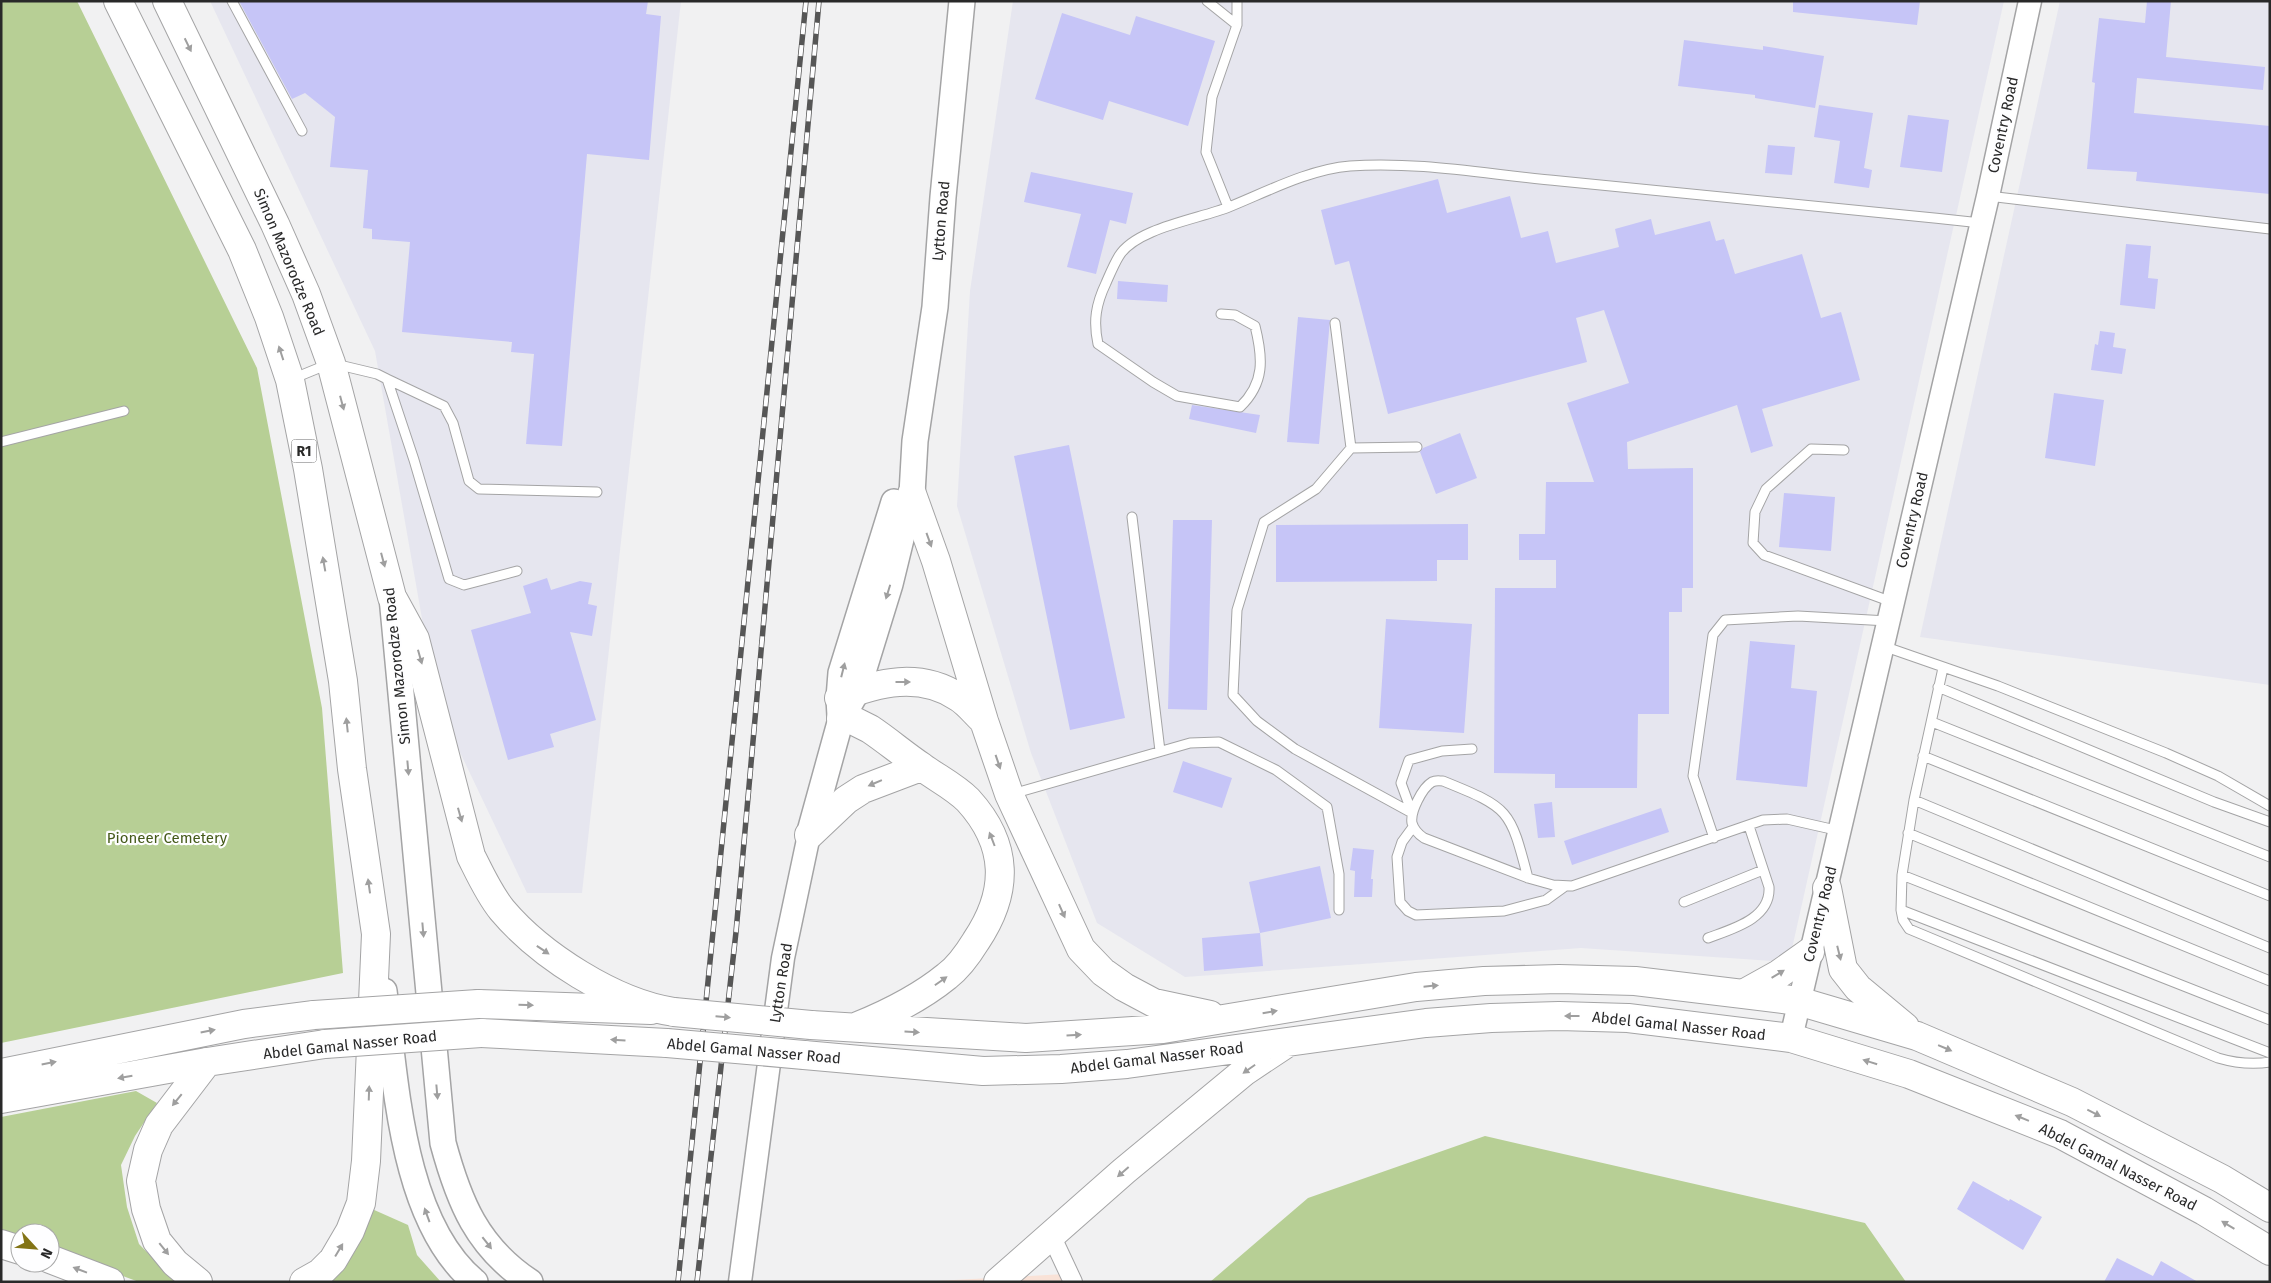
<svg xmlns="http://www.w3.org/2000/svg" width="2271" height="1283" viewBox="0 0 2271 1283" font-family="'Fira Sans',sans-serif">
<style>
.commercial{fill:#f9e2d7}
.built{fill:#e6e6ef}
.green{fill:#b7cf95}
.building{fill:#c6c5f7}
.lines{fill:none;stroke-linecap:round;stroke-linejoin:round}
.service-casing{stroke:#a4a4a5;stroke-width:11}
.minor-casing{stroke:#a4a4a5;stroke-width:20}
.tertiary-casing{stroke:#a4a4a5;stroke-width:25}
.secondary-casing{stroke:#a4a4a5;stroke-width:28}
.primary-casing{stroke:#a4a4a5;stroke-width:30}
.trunk-casing{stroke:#a4a4a5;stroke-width:30}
.service{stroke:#fff;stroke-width:9}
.minor{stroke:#fff;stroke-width:18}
.tertiary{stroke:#fff;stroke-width:22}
.secondary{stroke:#fff;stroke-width:25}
.primary{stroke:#fff;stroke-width:28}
.trunk{stroke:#fff;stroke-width:28}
.rail-casing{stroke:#565656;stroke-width:5.5}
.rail{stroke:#fefeff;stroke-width:4;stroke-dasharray:11;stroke-linecap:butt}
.primary-bridge-casing{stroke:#a4a4a5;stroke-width:30;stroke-linecap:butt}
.trunk-bridge-casing{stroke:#a4a4a5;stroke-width:30;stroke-linecap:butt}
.primary-bridge{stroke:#fff;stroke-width:28}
.trunk-bridge{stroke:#fff;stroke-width:28}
.oneway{fill:#9f9f9f}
.labels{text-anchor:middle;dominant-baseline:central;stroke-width:4.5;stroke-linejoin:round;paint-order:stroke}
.shield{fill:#fefeff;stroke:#696969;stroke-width:1}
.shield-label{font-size:14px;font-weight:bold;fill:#292929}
.street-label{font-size:15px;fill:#292929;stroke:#fefeff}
.park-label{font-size:15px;fill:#455a1a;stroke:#fefeff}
</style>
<rect width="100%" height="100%" fill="#f1f1f2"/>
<!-- commercial -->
<path class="commercial" d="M1065,1274L1070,1282H918Z"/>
<!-- built -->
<path class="built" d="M210,1H681L582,893H527L437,704L375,351Z
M1013,1H2004L1789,962L1581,948L1185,977L1097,923L1031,753L957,506L970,291Z
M2060,1H2270V685L1920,637Z"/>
<!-- green -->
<path class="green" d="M1,1H77L257,368L322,708L343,973L1,1043Z
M136,1091L157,1103L135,1136L121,1165L127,1207L139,1244L176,1282H139L50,1249V1233H20V1238L1,1231V1117Z
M1485,1136L1865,1223L1906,1282H1210L1308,1198Z
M372,1209L408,1225L417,1255L441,1282H320Z"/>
<!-- building -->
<path class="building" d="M239,1H648L646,14L661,16L649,160L587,154L562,446L526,444L534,354L511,352L512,342L402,332L410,242L372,239V229L363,228L368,170L330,167L335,117L305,93L292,99Z
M1793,1H1920L1917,25L1793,12Z
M2147,1H2171L2166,57L2265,67L2263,90L2137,78L2134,113L2270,126V194L2136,181L2137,172L2087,169L2095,83L2092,82L2099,18L2145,23Z
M1062,13L1130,35L1136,16L1215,41L1188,126L1109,101L1103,120L1035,99Z
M1684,40L1763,50V46L1824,56L1815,108L1755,98V95L1678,86Z
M1819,105L1873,113L1864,168L1872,170L1869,188L1834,183L1840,141L1814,137Z
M1908,115L1949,120L1942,172L1900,167Z
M1768,145L1795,147L1792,175L1765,173Z
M1031,172L1133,193L1126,224L1110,220L1096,274L1067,267L1081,214L1024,202Z
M1438,179L1447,213L1510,196L1521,238L1548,231L1556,263L1619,247L1615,229L1651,219L1655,235L1710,221L1716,241L1724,239L1735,274L1802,254L1821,318L1841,312L1860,380L1762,409L1773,446L1751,453L1737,405L1627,442L1628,469L1693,468V588H1682V612H1669V714H1638L1637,788H1555V774L1494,773L1495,588H1556V560H1519V534H1545L1546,482H1594L1567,403L1629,383L1604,310L1576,318L1587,362L1388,414L1349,261L1335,265L1321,210Z
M2126,244L2151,246L2148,278L2158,279L2155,309L2120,305Z
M1118,281L1168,285L1167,302L1117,299Z
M1298,317L1330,320L1319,444L1287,442Z
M2100,331L2115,333L2113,347L2126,349L2122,374L2091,370L2095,344L2098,345Z
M2054,393L2104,400L2095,466L2045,458Z
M1192,405L1260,415L1256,433L1189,419Z
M1460,433L1477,478L1436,494L1420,452L1423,448Z
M1069,445L1125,718L1070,730L1014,456Z
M1784,493L1835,497L1831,551L1779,547Z
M1173,520H1212L1207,710L1168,709Z
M1468,524V560H1437V581L1276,582V525Z
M547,578L551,590L580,581L592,583L588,604L597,606L592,636L570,632L596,720L550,734L554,747L508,760L471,630L531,613L523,586Z
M1386,619L1472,624L1464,733L1379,728Z
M1750,641L1795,645L1791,688L1817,691L1807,787L1736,780Z
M1183,761L1232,778L1222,808L1173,792Z
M1552,802L1555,837L1538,838L1534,804Z
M1661,808L1669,832L1572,865L1564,841Z
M1353,848L1374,850L1371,879H1373L1372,897H1354L1355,871L1350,870Z
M1320,866L1331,918L1260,933L1249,882Z
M1260,933L1263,966L1204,971L1202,938Z
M1973,1181L2009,1201L2010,1199L2042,1217L2023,1250L1957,1209Z
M2117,1258L2153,1276L2161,1261L2198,1282H2104Z"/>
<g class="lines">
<defs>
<path id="service" d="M232,1L302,131
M1207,1L1237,25L1212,97L1206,152L1228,207
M1237,1V25
M1988,196L2270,229
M1221,314L1235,315L1255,326C1263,358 1265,383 1240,407L1177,396L1153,382L1098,344C1093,321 1096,304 1106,283C1110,274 1114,264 1119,256C1136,228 1199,219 1229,207C1266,192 1310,169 1350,166C1420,161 1490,175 1560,181C1701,194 1841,208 1981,223
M1335,323L1351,448L1316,489L1264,522L1237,610L1233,695L1257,721L1295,749L1412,813
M292,379L331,363L377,374L387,379L414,460L449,579L464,585L517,571
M387,379L444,406L453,423L469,481L479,489L597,492
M1,442L124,411
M1351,448L1417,447
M1844,450L1811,449L1766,489L1755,512L1753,543L1764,555L1892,602
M1132,517L1160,751
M1883,646L1998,686L2166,753L2218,776L2270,806
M1943,668L1914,800L1902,875L1901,910L1903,920L1909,929L2218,1058C2235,1063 2252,1065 2270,1062
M1938,687L2214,802L2270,822
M1932,722L2270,857
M1923,756L2270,896
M1012,794L1190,743L1219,742L1276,770L1327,807L1339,874V910
M1914,800L2270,948
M1412,813L1401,783L1409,760L1442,751L1472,749
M1413,827L1402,842L1397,857L1400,902L1408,911L1416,915L1504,911L1546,900L1564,887
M1908,833L2270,981
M1714,838L1693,776L1713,635L1725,620L1798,616L1888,621
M1902,875L2270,1020
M1528,878C1510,809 1510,808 1443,781C1439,781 1436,780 1432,782C1422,788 1410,812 1412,823C1414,830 1418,834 1424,838L1528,878L1553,885L1572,886L1763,820L1787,819L1840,831
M1684,902L1763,870
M1901,910L2270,1053
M1708,938C1732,929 1771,919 1769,887L1749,826"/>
<path id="minor" d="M1051,1235L1073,1282"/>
<path id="tertiary" d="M1791,1038L1988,196L2030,1
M740,1282L783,958L809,835"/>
<path id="secondary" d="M392,597L443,1143C459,1202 477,1247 530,1282
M840,716L839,698L841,673L894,502
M809,835L841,719L857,691L890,584L912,494L915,441L935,307L943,197L962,1
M384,991C396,1080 401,1221 475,1282"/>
<path id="primary" d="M478,1004L651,1010
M1,1073L244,1024L314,1015
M1,1099L207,1062
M1,1244L20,1250
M50,1259L110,1282"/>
<path id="trunk" d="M118,1L242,250L269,317L290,380L308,469L343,681L352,769L376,934L366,1161L361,1203L350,1231L333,1260L320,1273L304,1282
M167,1L275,224L306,294L331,363L392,597L415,639L471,856C480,874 489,894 502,910C540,955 614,1003 674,1012
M912,494L936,561L984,721L1009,794L1081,949L1103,972L1124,987L1154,1003L1210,1015
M839,698C878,682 920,672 958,697C968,703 976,714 984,721
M841,719L854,721L870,729C888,741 904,755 922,767C937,778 955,787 968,800C1009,845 1009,892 976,941C968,954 959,967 947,976C920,998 890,1013 858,1026
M809,835L846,800L863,789L921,767
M1827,888L1843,969L1858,988L1905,1027
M1743,994L1779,974L1810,952
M811,1025L1026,1038L1163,1029L1416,987L1484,981L1559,979L1635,981L1743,994L1798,1001L1917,1036L2072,1102L2222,1179L2270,1208
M481,1033L667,1043
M804,1055L983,1071L1061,1069L1127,1064L1426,1023L1491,1018L1559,1016L1628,1018L1791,1038L1909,1074L2060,1134L2204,1211L2270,1251
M198,1282L175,1263L157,1241L146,1209L141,1181L148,1150L159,1125L207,1062L325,1044
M998,1282L1124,1171L1245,1071L1284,1045"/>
</defs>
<!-- service casing -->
<use href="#service" class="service-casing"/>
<!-- minor casing -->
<use href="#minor" class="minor-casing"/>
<!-- tertiary casing -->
<use href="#tertiary" class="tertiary-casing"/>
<!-- secondary casing -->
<use href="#secondary" class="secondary-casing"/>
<!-- primary casing -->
<use href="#primary" class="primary-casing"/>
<!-- trunk casing -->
<use href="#trunk" class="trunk-casing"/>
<!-- service -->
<use href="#service" class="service"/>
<!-- minor -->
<use href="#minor" class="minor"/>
<!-- tertiary -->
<use href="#tertiary" class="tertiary"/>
<!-- secondary -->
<use href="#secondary" class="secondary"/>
<!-- primary -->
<use href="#primary" class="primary"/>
<!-- trunk -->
<use href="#trunk" class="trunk"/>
<defs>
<path id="rail" d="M678,1282L806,1
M697,1282L736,932L819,1"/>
</defs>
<!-- rail casing -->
<use href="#rail" class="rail-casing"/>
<!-- rail -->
<use href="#rail" class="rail"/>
<defs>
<path id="primary-bridge" d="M314,1015L478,1004"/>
<path id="trunk-bridge" d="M674,1012L811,1025
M667,1043L804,1055
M325,1044L481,1033"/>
</defs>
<!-- primary-bridge casing -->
<use href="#primary-bridge" class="primary-bridge-casing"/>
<!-- trunk-bridge casing -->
<use href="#trunk-bridge" class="trunk-bridge-casing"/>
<!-- primary-bridge -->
<use href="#primary-bridge" class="primary-bridge"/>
<!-- trunk-bridge -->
<use href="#trunk-bridge" class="trunk-bridge"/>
</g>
<!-- one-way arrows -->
<defs><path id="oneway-solid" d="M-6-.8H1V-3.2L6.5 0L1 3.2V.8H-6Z" transform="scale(1.25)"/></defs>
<g class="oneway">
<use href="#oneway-solid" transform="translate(188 45) rotate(64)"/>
<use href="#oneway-solid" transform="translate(281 353) rotate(-108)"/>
<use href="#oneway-solid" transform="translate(342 403) rotate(75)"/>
<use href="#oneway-solid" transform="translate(929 540) rotate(70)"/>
<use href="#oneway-solid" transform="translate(383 560) rotate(75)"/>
<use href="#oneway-solid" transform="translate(324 564) rotate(-100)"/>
<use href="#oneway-solid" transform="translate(888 592) rotate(107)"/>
<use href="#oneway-solid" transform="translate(420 657) rotate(74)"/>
<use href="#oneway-solid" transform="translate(843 670) rotate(-76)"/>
<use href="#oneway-solid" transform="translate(903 682)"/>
<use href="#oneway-solid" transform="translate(347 725) rotate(-96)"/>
<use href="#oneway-solid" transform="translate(998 762) rotate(71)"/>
<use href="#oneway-solid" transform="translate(408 768) rotate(85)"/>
<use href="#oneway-solid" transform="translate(875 783) rotate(157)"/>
<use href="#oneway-solid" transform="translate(460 815) rotate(74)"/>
<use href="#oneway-solid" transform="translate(992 839) rotate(-111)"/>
<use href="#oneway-solid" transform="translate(369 886) rotate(-98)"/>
<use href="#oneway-solid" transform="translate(1062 911) rotate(66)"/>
<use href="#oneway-solid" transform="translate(423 930) rotate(85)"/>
<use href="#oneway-solid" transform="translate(543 950) rotate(34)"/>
<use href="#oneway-solid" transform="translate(1839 953) rotate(76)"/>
<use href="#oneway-solid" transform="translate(1778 974) rotate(-31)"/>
<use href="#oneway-solid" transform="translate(941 981) rotate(-35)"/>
<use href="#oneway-solid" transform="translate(1431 986) rotate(-6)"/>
<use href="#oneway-solid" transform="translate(526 1005) rotate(1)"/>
<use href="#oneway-solid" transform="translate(1270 1012) rotate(-10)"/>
<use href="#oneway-solid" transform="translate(1572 1016) rotate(180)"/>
<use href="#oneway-solid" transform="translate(723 1017) rotate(5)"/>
<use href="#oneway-solid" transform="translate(208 1031) rotate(-11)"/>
<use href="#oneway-solid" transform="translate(912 1032) rotate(3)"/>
<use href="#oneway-solid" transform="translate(1074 1035) rotate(-4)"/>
<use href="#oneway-solid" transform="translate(618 1040) rotate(-176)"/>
<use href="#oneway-solid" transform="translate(1945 1048) rotate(23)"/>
<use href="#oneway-solid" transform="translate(1870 1062) rotate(-163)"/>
<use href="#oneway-solid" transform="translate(49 1063) rotate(-11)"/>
<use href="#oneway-solid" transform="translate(1249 1069) rotate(145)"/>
<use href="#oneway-solid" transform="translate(125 1077) rotate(170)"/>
<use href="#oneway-solid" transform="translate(437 1092) rotate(85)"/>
<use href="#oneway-solid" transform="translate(369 1093) rotate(-88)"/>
<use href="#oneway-solid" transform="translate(177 1100) rotate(129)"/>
<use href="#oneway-solid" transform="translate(2094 1113) rotate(27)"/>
<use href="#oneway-solid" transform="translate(2022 1118) rotate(-158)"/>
<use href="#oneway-solid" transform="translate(1123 1172) rotate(139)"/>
<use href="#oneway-solid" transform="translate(427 1215) rotate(-110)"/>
<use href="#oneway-solid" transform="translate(2228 1225) rotate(-149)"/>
<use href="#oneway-solid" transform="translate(487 1243) rotate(52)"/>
<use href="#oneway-solid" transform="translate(164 1249) rotate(51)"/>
<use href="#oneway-solid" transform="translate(339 1250) rotate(-59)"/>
<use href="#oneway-solid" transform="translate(80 1270) rotate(-159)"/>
</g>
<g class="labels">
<!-- shield labels -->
<rect class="shield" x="291.5" y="439.5" width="25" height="23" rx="4"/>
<g class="shield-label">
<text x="304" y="451">R1</text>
</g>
<!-- street labels -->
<g class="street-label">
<text transform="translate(2003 125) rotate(-78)">Coventry Road</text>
<text transform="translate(941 221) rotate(-85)">Lytton Road</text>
<text transform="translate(289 262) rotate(67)">Simon Mazorodze Road</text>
<text transform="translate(1912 520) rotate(-77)">Coventry Road</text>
<text transform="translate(397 666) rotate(-96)">Simon Mazorodze Road</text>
<text transform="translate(1820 914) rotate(-76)">Coventry Road</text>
<text transform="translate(781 983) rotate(-81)">Lytton Road</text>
<text transform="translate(1679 1026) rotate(6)">Abdel Gamal Nasser Road</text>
<text transform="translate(350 1045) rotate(-6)">Abdel Gamal Nasser Road</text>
<text transform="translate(754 1051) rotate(5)">Abdel Gamal Nasser Road</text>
<text transform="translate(1157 1058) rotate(-7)">Abdel Gamal Nasser Road</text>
<text transform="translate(2118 1167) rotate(27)">Abdel Gamal Nasser Road</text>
</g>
<!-- park labels -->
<g class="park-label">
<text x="167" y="838">Pioneer Cemetery</text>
</g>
</g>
<!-- border -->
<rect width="2271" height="1283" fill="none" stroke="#292929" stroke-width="5"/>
<!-- north arrow -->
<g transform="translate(35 1248) rotate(116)"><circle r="24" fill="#fefeff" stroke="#a9a9a9"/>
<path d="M0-4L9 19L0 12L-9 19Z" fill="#837416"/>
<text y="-8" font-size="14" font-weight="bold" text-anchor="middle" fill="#292929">N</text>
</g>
</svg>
